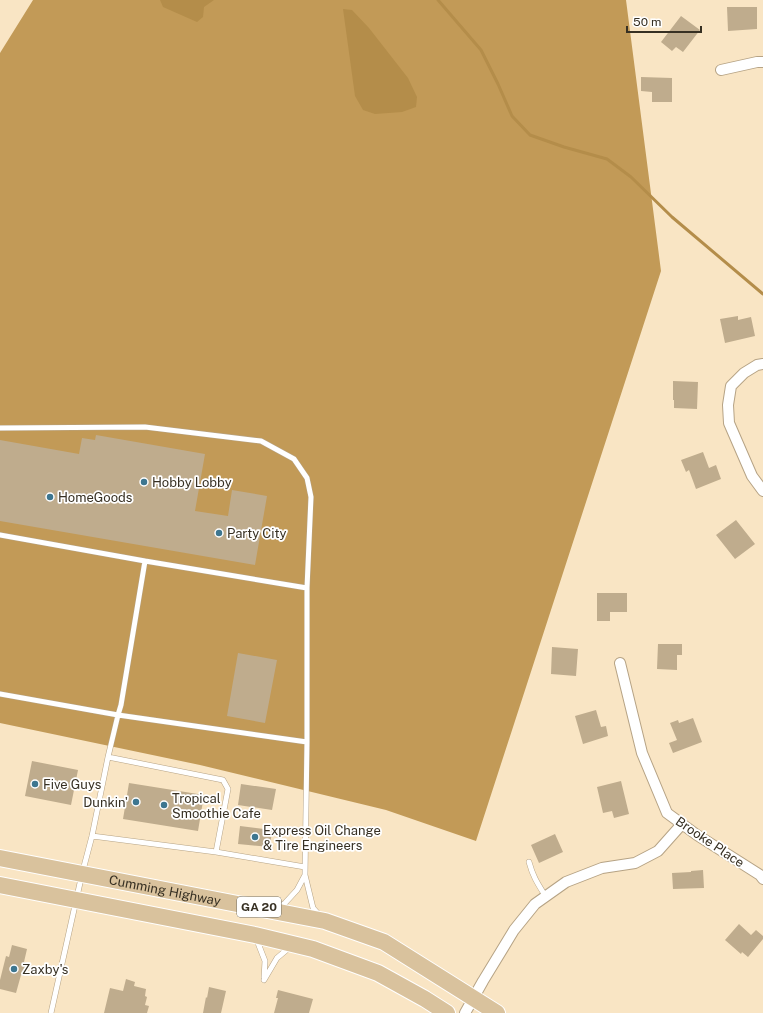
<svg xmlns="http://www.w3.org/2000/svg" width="763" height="1013" viewBox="0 0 763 1013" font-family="'Public Sans',sans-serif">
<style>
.forest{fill:#c29a57}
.water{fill:#b48d4a}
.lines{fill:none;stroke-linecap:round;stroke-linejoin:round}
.stream{stroke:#b48d4a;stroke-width:3}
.building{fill:#bfac8d}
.service-casing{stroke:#b6a385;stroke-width:6}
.minor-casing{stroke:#b6a385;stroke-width:12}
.primary-casing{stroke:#fff;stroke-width:18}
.service{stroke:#fff;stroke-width:5}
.minor{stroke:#fff;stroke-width:10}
.primary{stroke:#d9c29d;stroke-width:16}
.poi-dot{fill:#3d7690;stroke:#fff;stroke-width:1.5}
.labels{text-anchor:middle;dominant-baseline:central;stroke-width:3.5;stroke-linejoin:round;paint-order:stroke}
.shield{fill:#fff;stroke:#736e65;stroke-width:1}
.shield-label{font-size:12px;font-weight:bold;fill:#373023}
.poi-label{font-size:13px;fill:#373023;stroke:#fff;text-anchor:start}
.street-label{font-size:13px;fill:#373023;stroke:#fff}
</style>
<rect width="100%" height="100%" fill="#f9e5c4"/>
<!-- forest -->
<path class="forest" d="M33,0H626L661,271L476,841L386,810L200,765L0,723V53Z"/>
<!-- water -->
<path class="water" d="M160,0H214L204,7L203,17L197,22L163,7Z
M343,9L352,10L369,28L408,78L417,97L416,107L402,112L375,114L363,110L355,96Z"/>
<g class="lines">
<!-- stream -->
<path class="stream" d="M438,0L481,50L498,84L512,116L530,135L564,147L607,159L631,177L672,217L763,294"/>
</g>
<!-- building -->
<path class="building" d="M727,7H757V29L728,31Z
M681,16L700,30L683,52L676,47L672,51L661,42Z
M641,77L672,78V102H652V92L641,91Z
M738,316V320L751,317L755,336L725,343L720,319Z
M673,381L698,382L697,409L674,408V400H673Z
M96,435L205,454L195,511L228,516L232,490L267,496L255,565L0,521V440L79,454L82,438L95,440Z
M703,452L709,468L716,465L721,479L696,489L689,470L686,472L681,460Z
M736,520L755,544L735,559L716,535Z
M597,593H627V612H610V621H597Z
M658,644H682V655H677V670L657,669Z
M552,647L578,649L576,676L551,674Z
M238,653L277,660L265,723L227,716Z
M596,710L601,727L606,726L608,736L583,744L575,716Z
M693,718L702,742L673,753L669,743L677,740L670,723L678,720L679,723Z
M32,761L78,770L71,805L25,796Z
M621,781L629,814L614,818L612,811L603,813L597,787Z
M129,783L204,795L198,831L123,819Z
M241,784L276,789L272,810L238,805Z
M240,826L272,830L270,847L238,844Z
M555,834L563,852L539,863L531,845Z
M703,870L704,888L673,889L672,873L691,872V871Z
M739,924L751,935L756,930L763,936V939L748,957L742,952L741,954L725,940Z
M12,945L27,949L24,962L27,963L24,976L21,975L16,993L0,989V980L6,956L9,957Z
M126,979L135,982L134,986L146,989L145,996L147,997L145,1005L149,1006L147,1013H104L110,988L123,991Z
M209,987L226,991L221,1013H203L206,997L207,998Z
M278,990L313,999L309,1013H274L278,998H276Z"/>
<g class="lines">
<defs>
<path id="service" d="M0,428L145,427L261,441L294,459L307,478L311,497L307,588
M0,535L145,561
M0,694L118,715L108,757L92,836L82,874L51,1013
M92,836L216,852L228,789L223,780L108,757
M216,852L305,867
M529,862C533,877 538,884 546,897
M305,875L307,742V588L145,561L121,705L118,715L307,742
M278,908L285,903L297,890L305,875L313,908L320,916
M256,938L265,961L264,978
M264,980L277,958L290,947"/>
<path id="minor" d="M721,70L757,62H763
M763,364L757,365L744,373L731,386L728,405L729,423L752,476L763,491
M620,663L642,753L667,813L697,835L760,875L763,879
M465,1013L483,981L514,930L535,904L566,882L602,868L635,863L658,851L682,824"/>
<g id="primary">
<path id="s1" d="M0,858L325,921L384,942L497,1013"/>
<path d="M0,885L255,935L313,949L378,973L425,999L447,1013"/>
</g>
</defs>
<!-- service casing -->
<use href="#service" class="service-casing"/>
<!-- minor casing -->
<use href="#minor" class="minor-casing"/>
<!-- primary casing -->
<use href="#primary" class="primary-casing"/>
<!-- service -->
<use href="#service" class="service"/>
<!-- minor -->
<use href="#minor" class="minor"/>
<!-- primary -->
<use href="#primary" class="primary"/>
</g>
<!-- markers -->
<g class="poi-dot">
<circle cx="144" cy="482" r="4"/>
<circle cx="50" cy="497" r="4"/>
<circle cx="219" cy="533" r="4"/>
<circle cx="35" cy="784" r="4"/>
<circle cx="136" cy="802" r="4"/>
<circle cx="164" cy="805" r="4"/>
<circle cx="255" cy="837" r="4"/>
<circle cx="14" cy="969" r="4"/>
</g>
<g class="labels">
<!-- shield labels -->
<rect class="shield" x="237" y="897" width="44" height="20" rx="3"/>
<g class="shield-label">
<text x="259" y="907">GA 20</text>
</g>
<!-- poi labels -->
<g class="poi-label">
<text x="152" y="482">Hobby Lobby</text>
<text x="58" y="497">HomeGoods</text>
<text x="227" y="533">Party City</text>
<text x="43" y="784">Five Guys</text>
<text x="172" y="798">Tropical<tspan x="172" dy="15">Smoothie Cafe</tspan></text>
<text x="128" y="802" text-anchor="end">Dunkin'</text>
<text x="263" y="830">Express Oil Change<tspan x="263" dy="15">&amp; Tire Engineers</tspan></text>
<text x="22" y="969">Zaxby's</text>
</g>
<!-- street labels -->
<g class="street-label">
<text transform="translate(710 842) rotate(34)">Brooke Place</text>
<text stroke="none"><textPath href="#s1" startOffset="168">Cumming Highway</textPath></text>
</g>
</g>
<!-- scale -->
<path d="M627 26v6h74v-6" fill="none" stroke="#373023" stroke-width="2"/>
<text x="633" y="26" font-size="12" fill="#373023" stroke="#ffffff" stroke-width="3" paint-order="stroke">50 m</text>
</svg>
